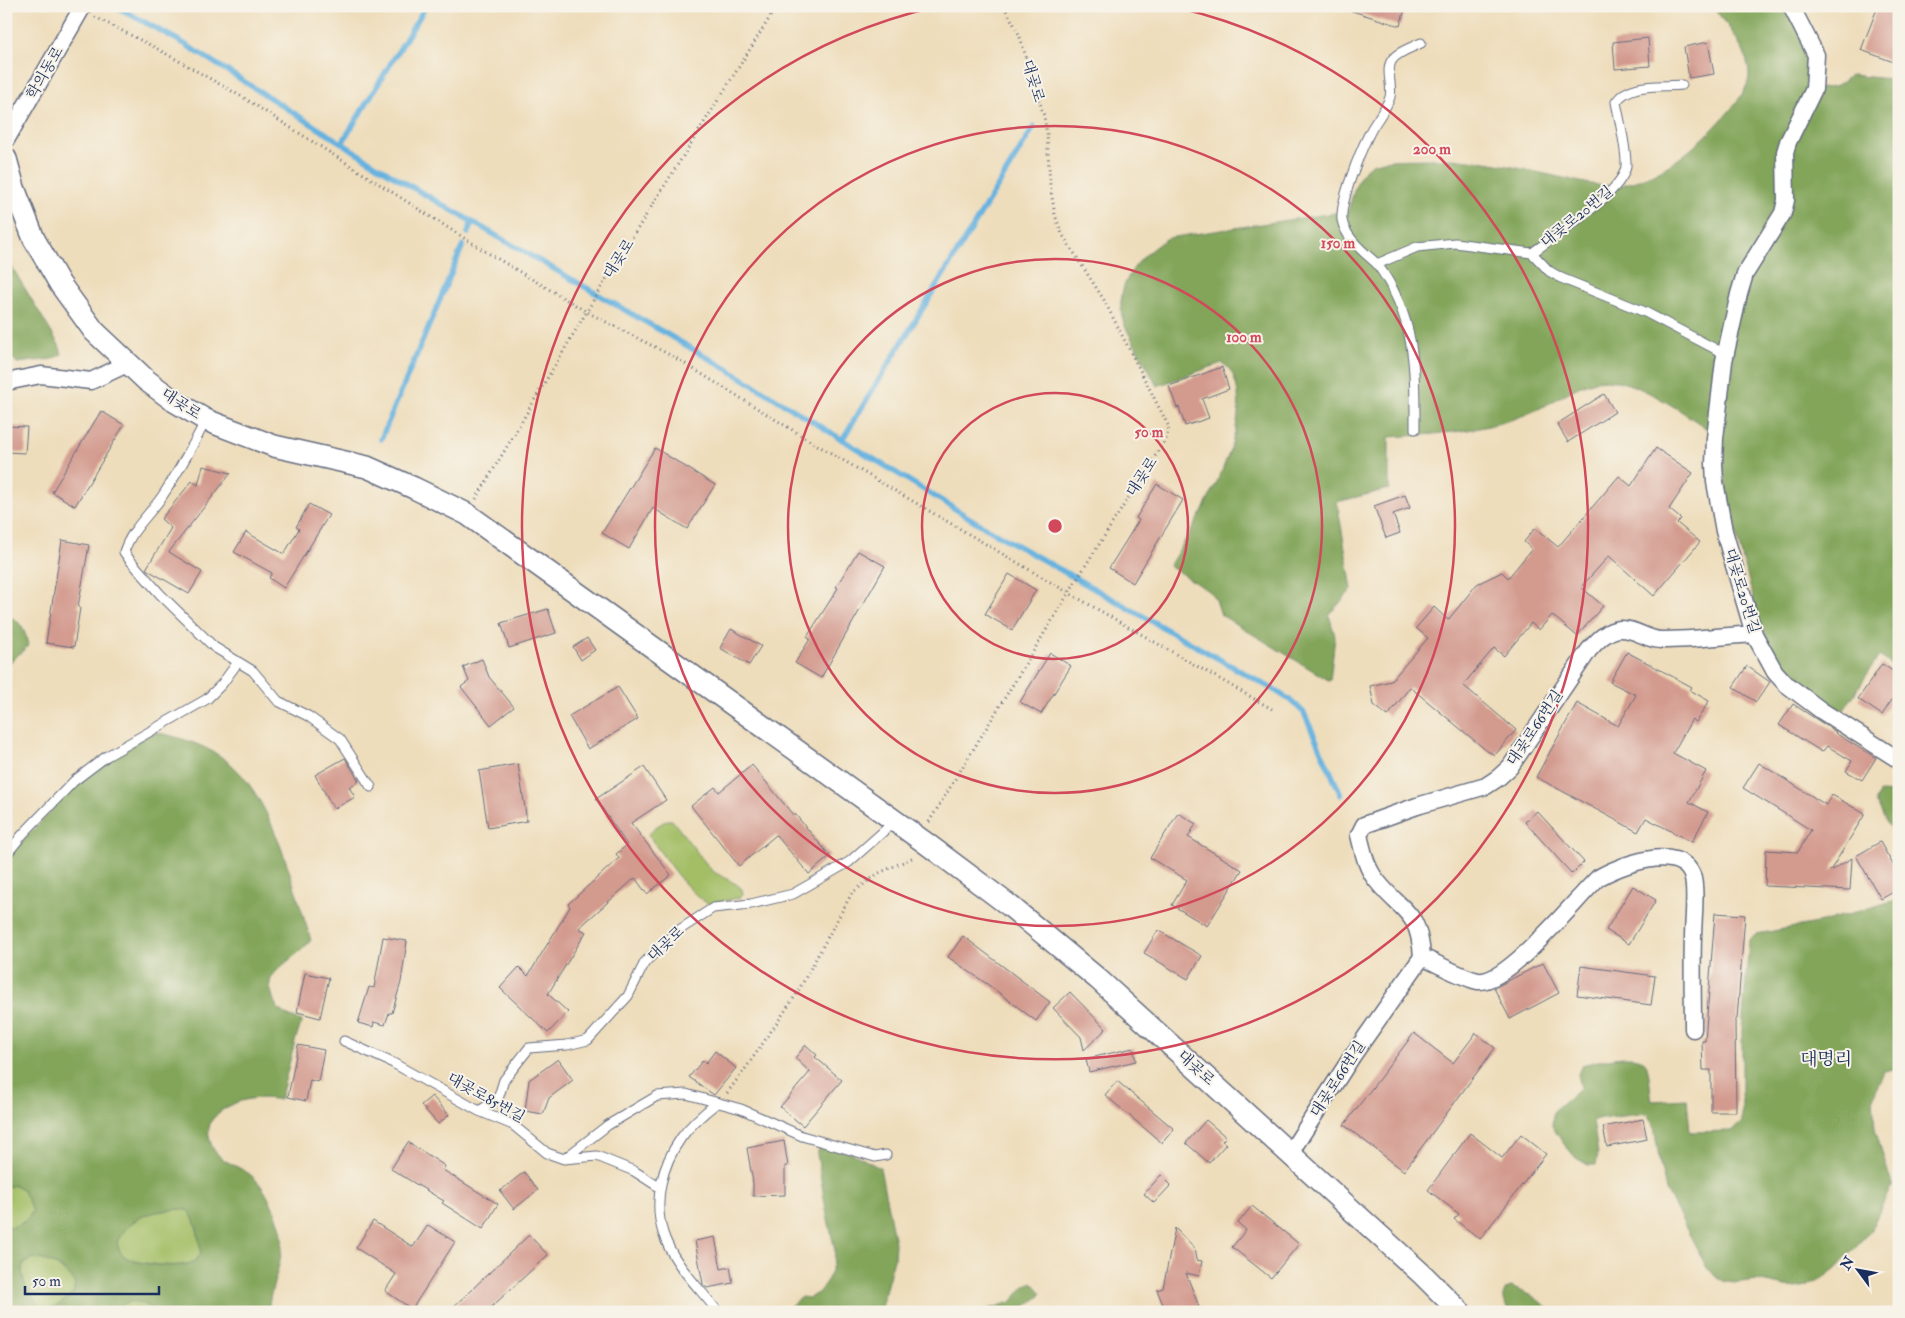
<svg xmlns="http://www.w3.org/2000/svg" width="1905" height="1318" viewBox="0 0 1905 1318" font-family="'IM FELL Double Pica','Noto Serif KR',serif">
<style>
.green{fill:#a3be65;stroke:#5f7662}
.forest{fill:#82a55a;stroke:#4e6a5c;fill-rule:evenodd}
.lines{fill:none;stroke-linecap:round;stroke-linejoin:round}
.stream{stroke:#66b2df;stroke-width:5.5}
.building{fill:#d39a8e}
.service-casing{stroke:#656c7f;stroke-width:11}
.minor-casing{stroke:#656c7f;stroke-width:19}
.tertiary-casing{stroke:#656c7f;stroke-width:24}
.path{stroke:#656c7f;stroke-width:3;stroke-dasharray:1 4;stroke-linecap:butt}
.service{stroke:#fff;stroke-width:9}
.minor{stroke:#fff;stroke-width:16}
.tertiary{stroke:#fff;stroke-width:21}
.ring{fill:none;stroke:#d1495b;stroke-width:2.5}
.labels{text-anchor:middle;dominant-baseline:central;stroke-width:4;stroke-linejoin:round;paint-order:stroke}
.street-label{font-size:15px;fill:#1b2f5e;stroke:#f7f3e8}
.quarter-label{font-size:18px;fill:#1b2f5e;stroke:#f7f3e8}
.centre{fill:#d1495b;stroke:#f7f3e8;stroke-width:2.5}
.ring-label{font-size:15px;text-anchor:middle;font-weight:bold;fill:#d1495b;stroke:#f7f3e8;stroke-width:4;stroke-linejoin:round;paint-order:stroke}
</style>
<rect width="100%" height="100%" fill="#f7f3e8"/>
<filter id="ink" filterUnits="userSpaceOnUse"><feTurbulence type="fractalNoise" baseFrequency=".02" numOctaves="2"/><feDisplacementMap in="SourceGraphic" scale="10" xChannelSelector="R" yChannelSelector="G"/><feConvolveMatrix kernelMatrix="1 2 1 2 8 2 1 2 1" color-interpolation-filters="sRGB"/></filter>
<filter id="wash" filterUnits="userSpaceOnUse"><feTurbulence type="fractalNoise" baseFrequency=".0096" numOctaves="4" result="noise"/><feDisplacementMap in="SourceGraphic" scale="20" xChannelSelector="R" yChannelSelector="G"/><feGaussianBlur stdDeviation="1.12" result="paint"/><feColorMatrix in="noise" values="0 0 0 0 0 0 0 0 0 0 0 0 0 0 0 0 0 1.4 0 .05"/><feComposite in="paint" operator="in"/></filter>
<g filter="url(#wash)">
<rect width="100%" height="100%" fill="#edb"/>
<!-- green -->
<path class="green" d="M667,820H672L712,871L736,884L742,889L743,894L739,898L708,904C683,888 666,859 648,835L654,828Z
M15,1185L22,1189L33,1211C27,1221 18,1228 6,1227V1187Z
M178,1209L188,1210C198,1224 199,1237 201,1253C199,1256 196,1261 193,1262C182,1269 138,1264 127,1258C120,1254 118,1249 117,1242C131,1215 150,1212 178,1209Z
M33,1258C51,1260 63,1268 75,1282L74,1292C64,1301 56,1310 42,1309C31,1297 19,1281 23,1264Z
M131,1301L144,1303L156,1312H111L121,1304Z"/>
<!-- forest -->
<path class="forest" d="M1712,6H1791L1816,55L1814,89L1835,87L1851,75L1899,80V669L1879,656L1842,713C1826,702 1806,692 1792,678C1766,652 1757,612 1748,578C1735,532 1723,487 1721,439C1695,420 1640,380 1607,380C1580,380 1558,401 1534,411C1487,432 1439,434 1389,437V489L1337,502L1352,589L1329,615L1335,636L1330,681L1221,615L1216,600L1209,591L1169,566C1197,522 1248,441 1237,388C1234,376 1232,369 1222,363L1157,386C1149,371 1141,356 1133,341C1130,335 1125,328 1123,320C1113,284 1140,255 1168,238L1348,211C1353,196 1358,168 1375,163C1391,158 1411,160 1428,159C1449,159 1471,159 1492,163C1514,167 1536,172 1559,177C1582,182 1606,190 1629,183C1667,173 1699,145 1724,117C1733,107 1749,89 1749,75C1749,50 1727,25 1712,6Z
M6,257L59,345L62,354L52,359L17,363L6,352Z
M6,616C21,619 26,632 28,646L6,666Z
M152,732C180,736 215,748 235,768C275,806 294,889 311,940C301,954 273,968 270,982C269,987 272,993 273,998C277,1013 289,1017 302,1021L295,1041L280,1100C259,1096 239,1098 221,1111C213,1117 207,1125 209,1136C214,1166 241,1162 257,1181C266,1190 278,1216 281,1229C287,1256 270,1285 268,1312H156C140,1298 128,1298 111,1312H6V1227C19,1228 27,1221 33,1211L22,1189L15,1185L6,1187V858L83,778L109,758ZM178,1209L188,1210C198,1224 199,1237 201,1253C199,1256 196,1261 193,1262C182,1269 138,1265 127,1258C120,1254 118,1249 117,1242C131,1215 150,1212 178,1209ZM33,1258C51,1260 63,1267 75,1282L74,1292C64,1301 57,1310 42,1309C31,1297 19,1281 23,1264Z
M1879,792L1899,793V839L1887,823L1876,802Z
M1899,899V1068L1884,1071L1873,1098L1875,1129L1892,1185L1870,1231L1836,1268L1823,1278L1807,1286L1795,1288L1756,1280L1733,1283L1722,1281L1707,1268L1666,1190L1660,1164L1654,1127L1647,1113L1593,1120L1598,1154L1596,1165H1588L1576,1158L1563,1143L1552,1126L1553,1112L1581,1088L1578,1074L1582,1065C1595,1062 1641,1048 1647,1066C1650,1077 1650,1090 1652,1101L1687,1099L1690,1132L1732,1131L1742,1122V1030L1749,940L1757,934L1822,922Z
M820,1146L852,1153L880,1168L895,1243L894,1259L882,1303V1312H783L801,1297L809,1298L819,1292L828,1279L833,1265L835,1251L826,1210L817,1154Z
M1032,1282L1041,1292L1040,1296L1018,1312H979L1011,1302L1025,1286Z
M1511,1287L1534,1297L1553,1312H1511C1503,1304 1500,1299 1506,1289Z"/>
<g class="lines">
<!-- stream -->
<path class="stream" d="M115,6L183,43L405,183L734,373L986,528L1276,691L1294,703L1304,713L1341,795
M342,143L426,6
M468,233L472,222
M381,439L463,245
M842,440L1034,127"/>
</g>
<g id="blocks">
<!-- building -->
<path class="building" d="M1350,6H1406L1400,26L1349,10Z
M1878,6H1899V64L1861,50Z
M1648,38L1650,66L1615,69L1613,42Z
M1708,42L1714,74L1689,78L1684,47Z
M1222,367L1229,389L1202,399L1209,418L1185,426L1179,407L1177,408L1169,386Z
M1604,394L1615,412L1568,442L1557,424Z
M101,411L124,425L75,506L52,492Z
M6,426L27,427L25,453L6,452Z
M655,448L715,485L687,529L653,508L629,549L602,533Z
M1656,448L1693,473L1669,509L1681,519L1677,523L1700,542L1654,596L1609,556L1581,587L1603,606L1577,636L1552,615L1539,630L1531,623L1504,656L1494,648L1463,685L1516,730L1495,755L1487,751L1410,687L1388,716L1374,705L1370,686L1391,681L1428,638L1416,628L1434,607L1448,620L1477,584L1502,572L1508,578L1532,549L1524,542L1535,528L1558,547L1619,476L1631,486Z
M203,466L231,473L169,552L202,572L189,594L146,569L171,528L161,519L192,481L198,485Z
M1157,484L1183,500L1133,583L1109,568L1139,520L1136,518Z
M1405,495L1410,508L1393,514L1400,533L1386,538L1374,506Z
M309,504L329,515L284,588L269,578L272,573L234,552L246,532L284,554L299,529L296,527Z
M62,540L89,545L78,607L80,608L74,647L46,643Z
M858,551L885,566L821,678L795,663L810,639L807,637L838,588L836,587Z
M1009,574L1036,590L1012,630L985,614Z
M548,609L556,633L509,648L501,623Z
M731,629L761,646L749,665L720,648Z
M587,638L595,650L581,660L573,647Z
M1627,652L1692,687L1690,690L1709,701L1696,722L1692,719L1673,753L1706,771L1689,802L1708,812L1692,842L1646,818L1638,832L1536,777L1577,703L1618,726L1636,695L1610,682Z
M1050,653L1071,666L1041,714L1020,702Z
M482,659L489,677L514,707L491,725L461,687L469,681L463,667Z
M1882,664L1899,675V689L1882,715L1858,699Z
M1747,666L1770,682L1756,702L1733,687Z
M618,687L638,719L588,749L569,716Z
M1793,704L1836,732L1835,733L1876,758L1862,780L1846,771L1852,761L1827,746L1822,752L1779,725Z
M345,758L359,781L349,787L355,797L334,809L315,775Z
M1759,763L1826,805L1832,795L1865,814L1830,871L1852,858L1850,890L1765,886L1766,850L1798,852L1811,830L1743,788Z
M518,764L527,821L488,828L479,771Z
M752,765L794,816L795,814L830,856L809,874L776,835L739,866L691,806L715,787L719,792Z
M644,767L666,800L631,823L671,875L647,894L635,878L579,928L586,932L548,994L568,1012L548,1033L500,988L519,967L528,976L570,907L568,904L619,858L616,854L627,845L596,799Z
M1537,811L1584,862L1572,874L1525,822Z
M1178,813L1196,824L1188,837L1242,870L1207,926L1172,905L1187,880L1150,858Z
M1880,842L1899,875V889L1881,899L1856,856Z
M1633,886L1656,900L1629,944L1606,930Z
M1715,913L1745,915L1737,1019H1735L1736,1112H1711V1070H1703L1702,1041H1705Z
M1158,930L1202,956L1188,979L1144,953Z
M963,936L1050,1002L1036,1021L990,986L948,957Z
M383,937L407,941L401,982L392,1013H389L385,1025L374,1022L373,1027L358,1023L369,987L374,988Z
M1543,963L1559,993L1510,1019L1494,988Z
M1581,966L1655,976L1651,1005L1577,995Z
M305,973L329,978L320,1018L297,1012Z
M1070,992L1106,1029L1084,1050L1081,1037L1053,1008Z
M1414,1033L1453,1063L1476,1033L1495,1048L1404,1171L1344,1125Z
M298,1045L324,1050L318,1082L310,1080L306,1101L288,1097Z
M806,1045L817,1055L815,1057L842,1080L803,1126L780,1107L810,1072L795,1058Z
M1133,1048L1136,1061L1089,1072L1086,1059Z
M715,1051L736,1068L714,1095L689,1077L703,1060L706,1063Z
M558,1059L573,1080L549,1098L543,1114L525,1111L529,1080Z
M1117,1081L1174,1129L1162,1143L1105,1095Z
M432,1096L449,1115L438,1124L421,1105Z
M1643,1119L1647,1139L1607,1147L1603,1127Z
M1206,1120L1226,1137L1222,1141L1226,1144L1209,1163L1186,1143Z
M1470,1133L1502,1158L1521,1134L1546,1154L1480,1239L1454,1219L1459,1214L1428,1190Z
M784,1141L788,1166H785V1195L753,1196V1183L747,1148Z
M408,1142L445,1166L443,1170L498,1204L483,1229L442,1203L444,1201L391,1169Z
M524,1172L538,1190L514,1209L500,1191Z
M1161,1175L1171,1185L1154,1203L1144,1194Z
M1252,1206L1299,1244L1271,1278L1232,1247L1246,1230L1238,1223Z
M373,1221L413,1247L428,1225L455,1242L412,1309L385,1291L396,1274L356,1248Z
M1175,1228L1194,1248L1196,1260L1202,1261L1199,1276L1186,1273L1201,1312H1166L1157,1290L1163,1288Z
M529,1235L548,1255L486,1312H448Z
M715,1237L721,1269L730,1267L733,1283L707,1288L703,1284L695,1241Z"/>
</g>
</g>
<g filter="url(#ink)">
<use href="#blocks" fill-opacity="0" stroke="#656c7f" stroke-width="1"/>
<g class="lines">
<defs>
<path id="service" d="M1421,43C1413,47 1397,52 1392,60C1385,70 1393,86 1390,97C1386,110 1375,121 1369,134C1360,152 1340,201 1342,220C1345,238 1365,253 1377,264L1417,247L1455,243L1532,253L1549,271L1561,278L1645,312L1725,354
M1532,253C1553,237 1624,192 1626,166C1627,151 1619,118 1616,102C1629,82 1660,87 1682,85
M1377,264C1416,317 1415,367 1415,429
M206,420C192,447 178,473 161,498C148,516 131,530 124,552L129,559L160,594L214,647L253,671L278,701L308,716L340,739L371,787
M6,855L23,834L74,781L107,756L207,699L222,684L238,662
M344,1041L393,1063L479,1111L513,1125L547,1153L564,1159L608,1125L657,1096L686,1094L741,1109L802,1136L875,1157L886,1155
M717,1103C704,1113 691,1124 681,1138C662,1165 653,1201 663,1233C673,1264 699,1287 718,1312
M479,1111L498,1099L504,1080L529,1048L567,1045L588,1040L628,996L645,962L676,932L713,908L751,904L793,894L849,862L894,822
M564,1159L597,1156L634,1171L659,1187"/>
<path id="minor" d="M1791,6L1816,55L1814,89L1788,142L1785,152L1786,200L1783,213L1745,274L1739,294L1724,361L1715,438L1714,464L1715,482L1724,531L1754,634L1775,672L1786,684L1822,711L1899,760
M6,140L83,6
M6,382L41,375L91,381L129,363
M1422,957C1436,963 1465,979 1478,981C1507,985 1576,899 1598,878C1618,866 1679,842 1692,875C1697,889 1693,921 1693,937C1692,968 1693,999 1693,1029
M1290,1153L1353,1055L1422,957C1419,909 1402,913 1377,881C1366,868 1363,851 1359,835L1364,825L1417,806L1486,786L1498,778L1510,767L1589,650C1597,641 1607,630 1620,629C1635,628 1647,640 1661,640C1692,640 1723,636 1754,634"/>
<path id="tertiary" d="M6,159L14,188L34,239L60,284L94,331L146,380L174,401L206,420L274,446L367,467L414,488L467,514L927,844L1010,906L1098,979L1423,1275L1460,1312"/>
</defs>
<!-- service casing -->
<use href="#service" class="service-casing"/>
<!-- minor casing -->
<use href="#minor" class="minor-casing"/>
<!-- tertiary casing -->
<use href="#tertiary" class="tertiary-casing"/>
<!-- path -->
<path class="path" d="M95,17L156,48L244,98L483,250L587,312L674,357L812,442L1069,593L1272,709
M476,499L603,284L777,6
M929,822L1084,568L1166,439L1169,427L1104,300L1062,234L1055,215L1050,185L1047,135L1044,116L1019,34L1004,6
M727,1093L748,1065L796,995L852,893L879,873L914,857"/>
<!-- service -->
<use href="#service" class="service"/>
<!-- minor -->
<use href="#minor" class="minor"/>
<!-- tertiary -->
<use href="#tertiary" class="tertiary"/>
</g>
</g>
<!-- distance rings -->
<g class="ring">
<circle cx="1055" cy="526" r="133"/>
<circle cx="1055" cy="526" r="267"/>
<circle cx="1055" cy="526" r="400"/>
<path d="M1175 7A533 533 0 1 1 935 7"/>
</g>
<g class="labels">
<!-- street labels -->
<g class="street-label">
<text transform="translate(45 73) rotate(-60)">학의동로</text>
<text transform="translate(1033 81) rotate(73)">대곶로</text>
<text transform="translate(1577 217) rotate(-39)">대곶로20번길</text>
<text transform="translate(619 259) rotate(-58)">대곶로</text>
<text transform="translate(181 404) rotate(33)">대곶로</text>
<text transform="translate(1142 477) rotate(-57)">대곶로</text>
<text transform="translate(1742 591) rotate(73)">대곶로20번길</text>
<text transform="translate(1535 728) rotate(-56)">대곶로66번길</text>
<text transform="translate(666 944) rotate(-43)">대곶로</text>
<text transform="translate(1196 1068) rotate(42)">대곶로</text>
<text transform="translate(1338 1079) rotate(-57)">대곶로66번길</text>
<text transform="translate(486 1098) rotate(29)">대곶로85번길</text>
</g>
<!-- quarter labels -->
<g class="quarter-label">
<text x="1826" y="1059">대명리</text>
</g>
</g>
<circle cx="1055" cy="526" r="8" class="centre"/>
<g class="ring-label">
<text x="1432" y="154">200 m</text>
<text x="1338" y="248">150 m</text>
<text x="1244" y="342">100 m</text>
<text x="1149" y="437">50 m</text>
</g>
<!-- margin -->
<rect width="1905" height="1318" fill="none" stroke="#f7f3e8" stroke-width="25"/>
<!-- north arrow -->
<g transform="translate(1858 1270) rotate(302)" stroke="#f7f3e8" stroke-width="4" paint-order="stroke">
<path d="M0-4L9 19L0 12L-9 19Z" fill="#1b2f5e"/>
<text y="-8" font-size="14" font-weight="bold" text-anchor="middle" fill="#1b2f5e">N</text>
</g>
<!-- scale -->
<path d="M25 1286v8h134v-8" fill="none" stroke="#1b2f5e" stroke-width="2.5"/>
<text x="32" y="1286" font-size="15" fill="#1b2f5e" stroke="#f7f3e8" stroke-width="4" paint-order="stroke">50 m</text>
</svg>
